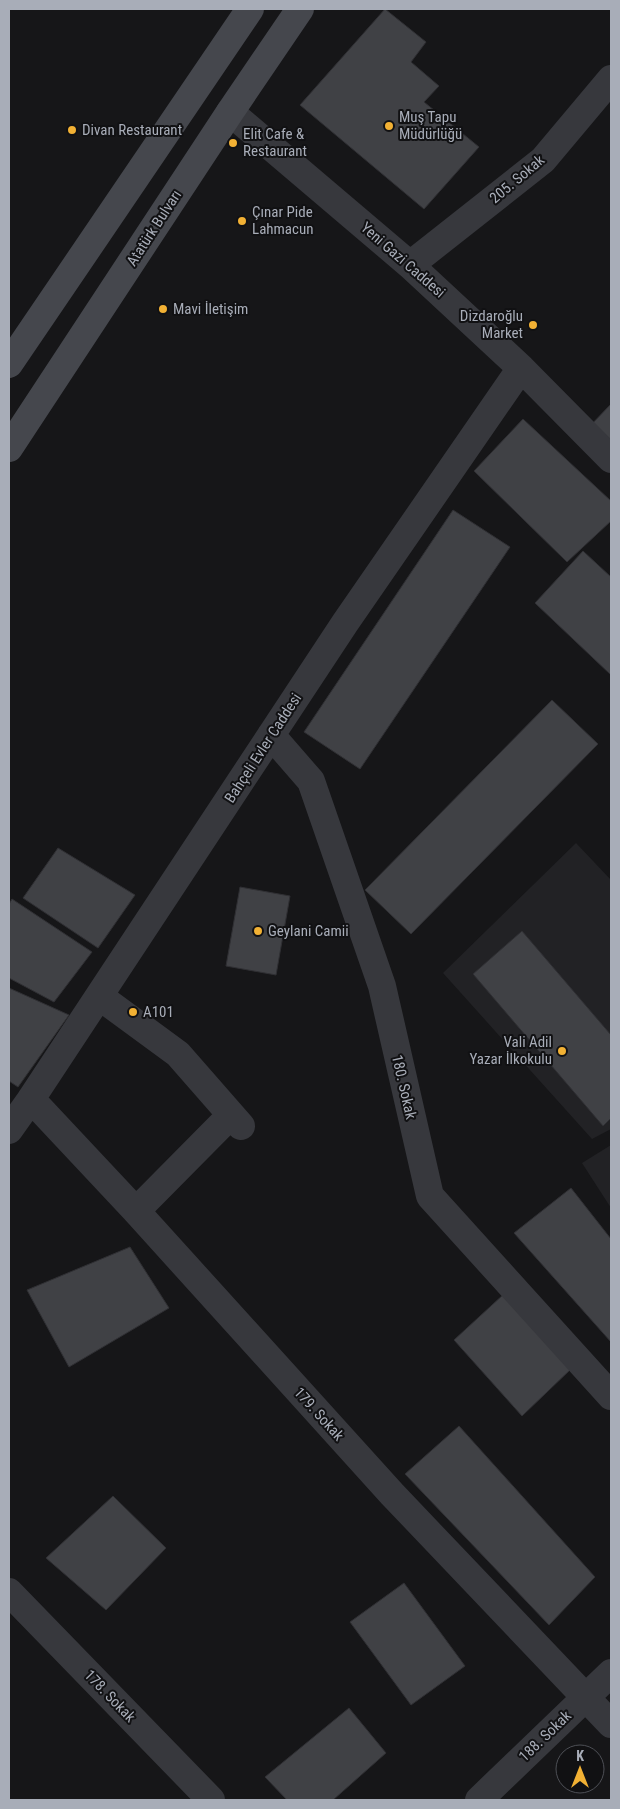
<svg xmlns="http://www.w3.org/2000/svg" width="620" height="1809" viewBox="0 0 620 1809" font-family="'Roboto Condensed',sans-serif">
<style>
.built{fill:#222225}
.building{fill:#404145;stroke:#303034}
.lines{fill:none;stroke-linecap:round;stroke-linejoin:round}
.street{stroke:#37383d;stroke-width:28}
.secondary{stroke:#45474d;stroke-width:28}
.poi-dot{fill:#f2b134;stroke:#111113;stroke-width:2}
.labels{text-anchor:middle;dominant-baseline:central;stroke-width:4;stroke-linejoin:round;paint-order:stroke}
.poi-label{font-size:15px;fill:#a8adb8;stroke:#111113;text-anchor:start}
.street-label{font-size:15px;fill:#a8adb8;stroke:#111113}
</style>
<rect width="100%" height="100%" fill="#161618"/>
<!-- built -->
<path class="built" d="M576,843L611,880V1129L592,1139L443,973Z
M611,1145V1208L582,1163Z"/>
<!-- building -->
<path class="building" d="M385,9L426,42L411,62L439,86L424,102L479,147L424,209L300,105Z
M611,404V449L589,427Z
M523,419L611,501V521L567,562L474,471Z
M453,510L510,547L360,769L304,732Z
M583,551L611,577V675L535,603Z
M552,700L598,744L411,934L365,890Z
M58,848L135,895L98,948L23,898Z
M240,887L290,896L276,975L226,966Z
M12,899L92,952L54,1002L9,978V904Z
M522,931L611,1035V1118L603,1126L473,974Z
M9,988L69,1015L18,1087L9,1081Z
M571,1188L611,1239V1342L514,1233Z
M130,1247L169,1308L69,1367L27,1290Z
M504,1294L571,1369L522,1416L454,1340Z
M459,1426L595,1577L549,1625L405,1474Z
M113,1496L166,1548L106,1610L46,1558Z
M404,1583L465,1666L411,1705L350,1622Z
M349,1708L386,1753L333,1800H287L265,1777Z"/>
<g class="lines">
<!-- street -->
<path class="street" d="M230,112L410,265L521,368L611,459
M410,265L543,160L611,79
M271,735L311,781L382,986L430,1196L611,1396
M99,996L178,1054L241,1126
M31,1099L136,1211L392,1494L611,1724
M9,1130L31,1099L345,623L521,368
M136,1211L231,1115
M9,1592L211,1800
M479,1800L611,1673"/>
<!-- secondary -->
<path class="secondary" d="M9,364L250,9
M9,448L230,112L300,9"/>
</g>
<!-- markers -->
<g class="poi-dot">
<circle cx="389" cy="126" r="5"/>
<circle cx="72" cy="130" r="5"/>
<circle cx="233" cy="143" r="5"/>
<circle cx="242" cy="221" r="5"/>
<circle cx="163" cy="309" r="5"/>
<circle cx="533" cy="325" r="5"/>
<circle cx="258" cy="931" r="5"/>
<circle cx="133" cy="1012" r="5"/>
<circle cx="562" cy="1051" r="5"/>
</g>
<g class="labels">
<!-- poi labels -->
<g class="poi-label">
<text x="399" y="117">Muş Tapu<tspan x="399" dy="17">Müdürlüğü</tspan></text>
<text x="82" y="130">Divan Restaurant</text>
<text x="243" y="134">Elit Cafe &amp;<tspan x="243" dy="17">Restaurant</tspan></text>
<text x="252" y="212">Çınar Pide<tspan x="252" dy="17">Lahmacun</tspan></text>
<text x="173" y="309">Mavi İletişim</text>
<text x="523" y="316" text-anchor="end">Dizdaroğlu<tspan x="523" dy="17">Market</tspan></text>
<text x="268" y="931">Geylani Camii</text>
<text x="143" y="1012">A101</text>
<text x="552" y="1042" text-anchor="end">Vali Adil<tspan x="552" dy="17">Yazar İlkokulu</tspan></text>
</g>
<!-- street labels -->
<g class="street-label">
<text transform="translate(517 179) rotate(-40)">205. Sokak</text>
<text transform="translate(154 228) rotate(-57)">Atatürk Bulvarı</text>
<text transform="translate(403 260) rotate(41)">Yeni Gazi Caddesi</text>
<text transform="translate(263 748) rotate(-57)">Bahçeli Evler Caddesi</text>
<text transform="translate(404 1087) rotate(77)">180. Sokak</text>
<text transform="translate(319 1414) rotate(48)">179. Sokak</text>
<text transform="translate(110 1696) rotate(46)">178. Sokak</text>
<text transform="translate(545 1736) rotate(-44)">188. Sokak</text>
</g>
</g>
<!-- border -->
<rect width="620" height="1809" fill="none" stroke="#a8adb8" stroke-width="20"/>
<!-- north arrow -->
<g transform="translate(580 1769)"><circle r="24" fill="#111113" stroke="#4d4f55"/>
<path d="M0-4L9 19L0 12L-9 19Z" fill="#f2b134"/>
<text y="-8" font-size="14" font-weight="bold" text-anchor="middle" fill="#a8adb8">K</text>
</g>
</svg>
